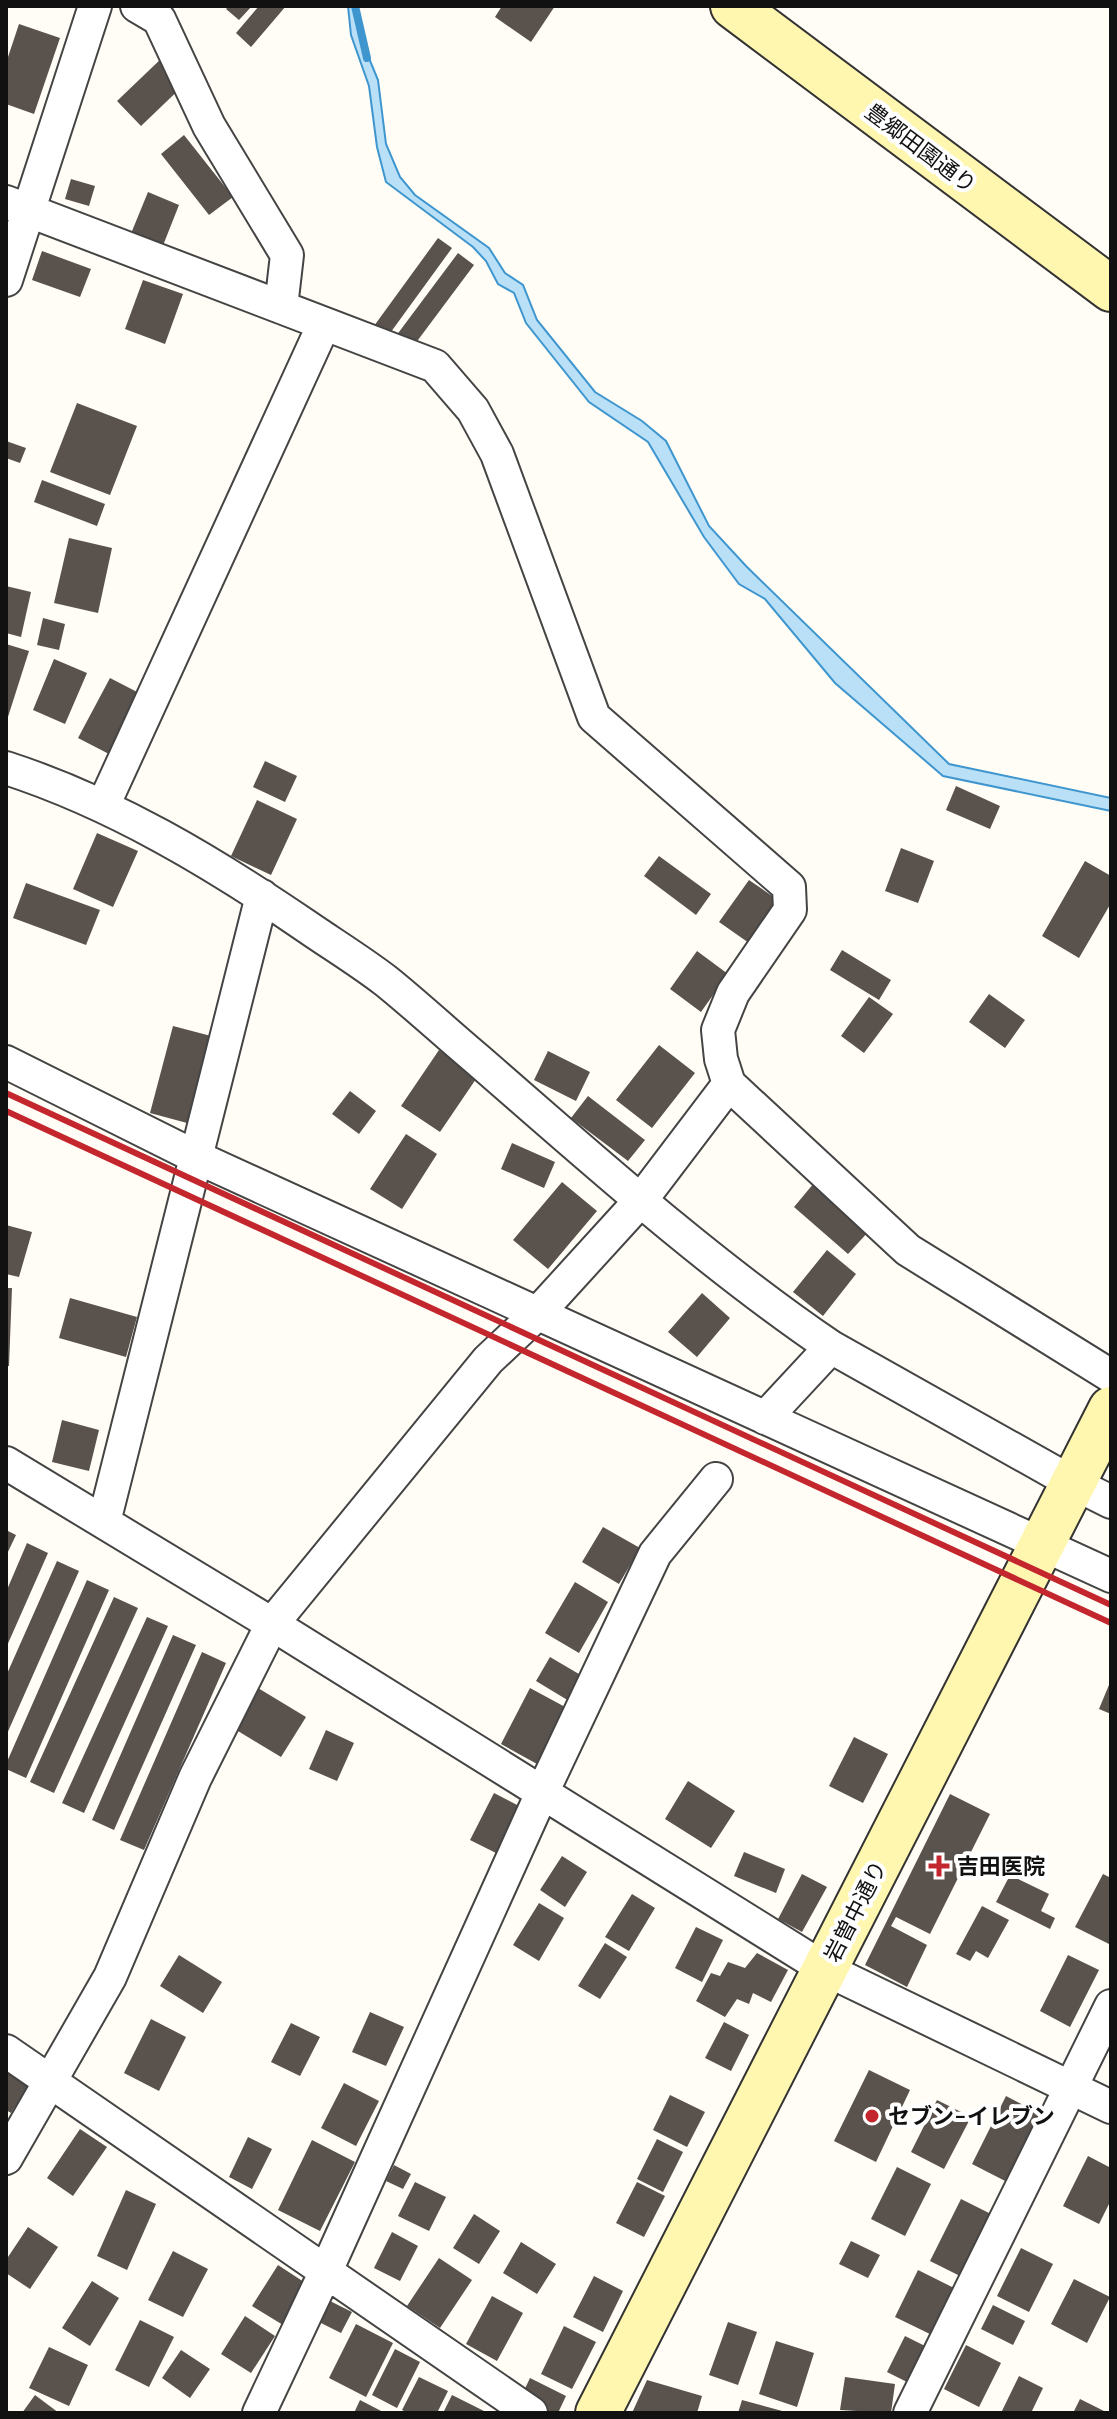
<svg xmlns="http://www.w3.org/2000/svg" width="1117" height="2419" viewBox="0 0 1117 2419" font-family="Merriweather,'Noto Sans JP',serif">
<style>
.water{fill:#b9e0f7;stroke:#3f96cf;stroke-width:2}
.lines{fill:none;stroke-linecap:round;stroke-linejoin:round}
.stream{stroke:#3f96cf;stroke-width:8}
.building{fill:#5a524d}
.street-casing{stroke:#444;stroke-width:36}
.secondary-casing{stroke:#333;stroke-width:48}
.street{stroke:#fff;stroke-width:32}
.secondary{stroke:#fff6b0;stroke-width:44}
.rail{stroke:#c4262e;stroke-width:6}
.poi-dot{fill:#c4262e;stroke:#fff;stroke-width:3}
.labels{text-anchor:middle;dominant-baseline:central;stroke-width:8;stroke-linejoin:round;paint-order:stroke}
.street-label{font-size:22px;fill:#111;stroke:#fff}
.poi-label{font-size:22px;font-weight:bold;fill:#111;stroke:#fff;text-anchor:start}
</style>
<rect width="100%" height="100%" fill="#fffdf5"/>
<!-- water -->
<path class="water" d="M348,6H357L359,34L378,80L386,144L400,177L415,195L489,248L505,273L523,285L537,320L595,392L642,421L666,441L709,526L746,566L949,764L1111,798V811L943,776L835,683L765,599L739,584L704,537L648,442L589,402L526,323L514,293L498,284L486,261L473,247L386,182L377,147L369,86L351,35Z"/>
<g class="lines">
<!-- stream -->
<path class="stream" d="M355,6L367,58"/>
</g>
<!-- building -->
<path class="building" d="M229,6H252L239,20L226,9Z
M259,6H286L251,47L236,33Z
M502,6H555L531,42L495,17Z
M19,24L60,38L34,114L6,104V63Z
M164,56L188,81L141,126L117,101Z
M184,135L233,197L209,215L161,154Z
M71,179L95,186L89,206L65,199Z
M148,192L179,205L162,248L130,236Z
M438,238L452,248L388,336L374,326Z
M42,251L91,269L80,297L32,280Z
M458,253L474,265L412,348L396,336Z
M143,280L183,294L165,344L125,329Z
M77,403L137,426L110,495L50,472Z
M6,441L26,448L20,463L6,458Z
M42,480L105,504L97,526L34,502Z
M69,538L112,548L98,613L54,603Z
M6,586L31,592L21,637L6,633Z
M43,618L65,624L59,650L37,645Z
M6,644L29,651L7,720H6Z
M54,659L87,673L65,724L33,710Z
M110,678L141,694L109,754L78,738Z
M265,761L297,776L285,802L253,787Z
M956,786L1000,806L990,829L946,810Z
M257,800L297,819L271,875L231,856Z
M97,833L138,851L113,907L73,889Z
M901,848L934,861L918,903L885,891Z
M659,856L711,894L696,915L644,876Z
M1085,861L1111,876V903L1079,958L1042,936Z
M749,880L778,900L749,943L719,922Z
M26,883L100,910L86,945L13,918Z
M842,950L891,980L879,1000L830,970Z
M697,951L728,974L701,1012L670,989Z
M989,994L1025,1020L1005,1048L969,1022Z
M869,997L893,1014L864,1053L841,1036Z
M173,1026L211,1036L187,1123L150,1113Z
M659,1045L695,1073L652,1128L616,1100Z
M439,1050L478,1076L440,1132L401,1106Z
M548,1051L590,1072L576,1101L534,1080Z
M350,1091L376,1111L359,1134L332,1114Z
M588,1096L645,1140L628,1161L571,1118Z
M406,1134L437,1154L402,1209L370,1189Z
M512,1143L555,1162L544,1188L501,1169Z
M562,1182L597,1211L548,1269L513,1240Z
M814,1183L869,1231L848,1254L794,1207Z
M6,1225L32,1232L19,1277L6,1274Z
M827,1250L856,1274L823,1316L793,1292Z
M6,1288H12L9,1366H6Z
M702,1293L730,1318L697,1357L668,1332Z
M70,1298L137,1317L126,1357L59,1338Z
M62,1420L99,1430L89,1471L52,1462Z
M603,1527L640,1548L619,1584L582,1562Z
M6,1530L16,1535L6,1556Z
M27,1543L48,1553L6,1648V1592Z
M57,1561L79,1571L6,1736V1676Z
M87,1580L109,1590L26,1778L6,1769V1764Z
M575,1582L608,1602L579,1653L545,1633Z
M114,1597L138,1608L54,1793L30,1782Z
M147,1617L168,1626L84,1813L62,1803Z
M173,1635L196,1645L114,1830L92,1820Z
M202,1652L226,1663L144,1850L120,1840Z
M550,1657L584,1677L569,1701L536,1681Z
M1111,1680V1714L1099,1709Z
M258,1688L306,1717L281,1757L233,1728Z
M530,1688L567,1708L537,1764L501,1744Z
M326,1730L354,1743L337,1781L309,1769Z
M854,1737L888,1754L863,1803L829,1786Z
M688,1781L735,1811L711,1848L665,1819Z
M494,1793L521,1807L498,1854L470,1840Z
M950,1794L990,1814L930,1934L896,1917L891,1926L927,1945L907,1987L865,1965Z
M744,1852L785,1869L776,1893L734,1876Z
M562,1856L587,1872L565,1907L540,1890Z
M802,1874L827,1887L802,1932L778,1919Z
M1103,1874L1111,1878V1945L1075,1927Z
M1010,1875L1049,1894L1041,1911L1055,1918L1050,1929L996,1902Z
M632,1894L655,1908L629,1951L605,1937Z
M539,1903L564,1918L539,1961L513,1945Z
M982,1906L1009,1920L988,1958L976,1951L970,1961L956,1954Z
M696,1927L723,1940L702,1982L675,1968Z
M605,1943L627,1957L600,1999L578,1986Z
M757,1953L788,1970L771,2002L753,1993L749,2004L737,1999L725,2017L696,2001L711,1973L720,1976L728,1962L745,1968Z
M179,1955L222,1982L203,2013L160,1986Z
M1068,1955L1099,1970L1070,2027L1040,2011Z
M370,2012L404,2027L386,2066L352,2052Z
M151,2019L186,2037L159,2091L124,2073Z
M724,2022L749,2035L731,2071L705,2058Z
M291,2023L320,2037L300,2076L271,2062Z
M6,2065L32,2081L11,2113L6,2110Z
M869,2070L910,2090L876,2162L834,2141Z
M344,2083L379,2101L356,2146L321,2128Z
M670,2095L705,2112L687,2147L653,2130Z
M1006,2096L1045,2116L1011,2184L972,2164Z
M937,2100L971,2117L944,2169L911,2152Z
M80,2129L107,2147L73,2196L47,2178Z
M248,2137L272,2149L252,2189L229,2177Z
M657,2139L683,2152L663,2192L637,2179Z
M312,2140L355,2162L320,2231L278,2210Z
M1088,2156L1111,2168V2200L1099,2224L1063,2206Z
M394,2165L411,2174L403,2189L386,2181Z
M897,2167L931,2184L905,2236L871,2219Z
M415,2182L446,2197L429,2231L398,2216Z
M637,2182L665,2196L644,2237L616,2223Z
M126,2190L156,2204L127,2270L97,2256Z
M961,2199L995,2216L964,2278L930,2261Z
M474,2214L500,2231L479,2264L453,2248Z
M28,2227L58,2247L30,2289L6,2273V2260Z
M392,2232L418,2246L400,2281L374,2268Z
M851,2241L880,2255L868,2278L839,2264Z
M521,2242L556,2264L537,2294L503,2273Z
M1021,2248L1053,2264L1029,2312L997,2296Z
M173,2251L208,2269L183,2317L148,2300Z
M439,2258L472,2280L440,2328L407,2306Z
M278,2265L307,2284L283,2325L252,2306Z
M918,2270L956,2289L932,2335L895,2317Z
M594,2276L623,2291L603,2332L573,2317Z
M1074,2279L1110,2297L1087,2343L1051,2324Z
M92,2281L119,2298L90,2346L62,2328Z
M492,2296L523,2313L497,2361L466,2344Z
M326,2299L352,2312L341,2333L315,2320Z
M993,2305L1025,2321L1013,2345L981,2329Z
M245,2316L275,2336L251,2373L221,2354Z
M140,2320L174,2337L149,2387L115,2370Z
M728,2322L757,2332L738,2385L709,2375Z
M356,2324L393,2343L366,2397L329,2378Z
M564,2326L596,2342L572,2389L541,2374Z
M905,2336L933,2350L915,2386L887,2372Z
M776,2341L814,2353L797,2407L759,2394Z
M966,2345L1001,2363L979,2407L944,2389Z
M49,2347L88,2365L69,2406L29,2388Z
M395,2349L420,2362L397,2408L372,2395Z
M181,2350L210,2369L190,2398L162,2378Z
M1019,2376L1043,2388L1031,2413H1001Z
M419,2377L448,2391L437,2413H408L402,2410Z
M845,2377L895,2384L891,2413L840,2410Z
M530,2378L566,2396L558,2413H552L521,2397Z
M647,2380L702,2396L697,2413H632Z
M35,2395L59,2413H22Z
M452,2395L488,2413H443Z
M1080,2399L1108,2413H1073Z
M360,2400L385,2413H354Z
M742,2400L786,2412L785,2413H738Z"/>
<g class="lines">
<defs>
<path id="street" d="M137,6L159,19L209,126L287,255L281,307
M6,202L435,366L473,410L497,454L594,717L789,887L790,910L733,993L718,1030L721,1059L729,1084L641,1200L538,1313L488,1360L272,1624L195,1778L110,1977L6,2158
M6,280L95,6
M6,768C114,803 212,862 306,926C332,944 360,961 386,981C417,1006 447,1034 478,1060C592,1159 706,1262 831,1347L1073,1483L1111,1502
M103,806L324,324
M6,1062L196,1157L1111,1576
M729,1084L908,1250L1111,1376
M765,1418L831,1347
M6,1463L272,1624L825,1969L1111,2107
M104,1522L262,896
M6,2051L531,2413
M259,2413L326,2271L542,1793L655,1554L716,1479
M910,2413L1111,2006"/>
<path id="secondary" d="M733,6L1111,289
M598,2413L1111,1409"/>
</defs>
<!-- street casing -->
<use href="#street" class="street-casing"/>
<!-- secondary casing -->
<use href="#secondary" class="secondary-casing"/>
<!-- street -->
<use href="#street" class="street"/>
<!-- secondary -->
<use href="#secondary" class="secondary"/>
<!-- rail -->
<path class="rail" d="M6,1093L1111,1605
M6,1111L1111,1623"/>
</g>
<!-- markers -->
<g class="poi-dot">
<path d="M935 1854h8v8h8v8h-8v8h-8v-8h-8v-8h8z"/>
<circle cx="872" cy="2116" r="8"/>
</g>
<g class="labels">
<!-- street labels -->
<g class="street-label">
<text transform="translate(921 148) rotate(37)">豊郷田園通り</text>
<text transform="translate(855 1911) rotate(-63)">岩曽中通り</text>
</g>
<!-- poi labels -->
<g class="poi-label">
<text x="957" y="1866">吉田医院</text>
<text x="888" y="2116">セブン-イレブン</text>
</g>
</g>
<!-- border -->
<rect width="1117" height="2419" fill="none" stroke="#111111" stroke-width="16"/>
</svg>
